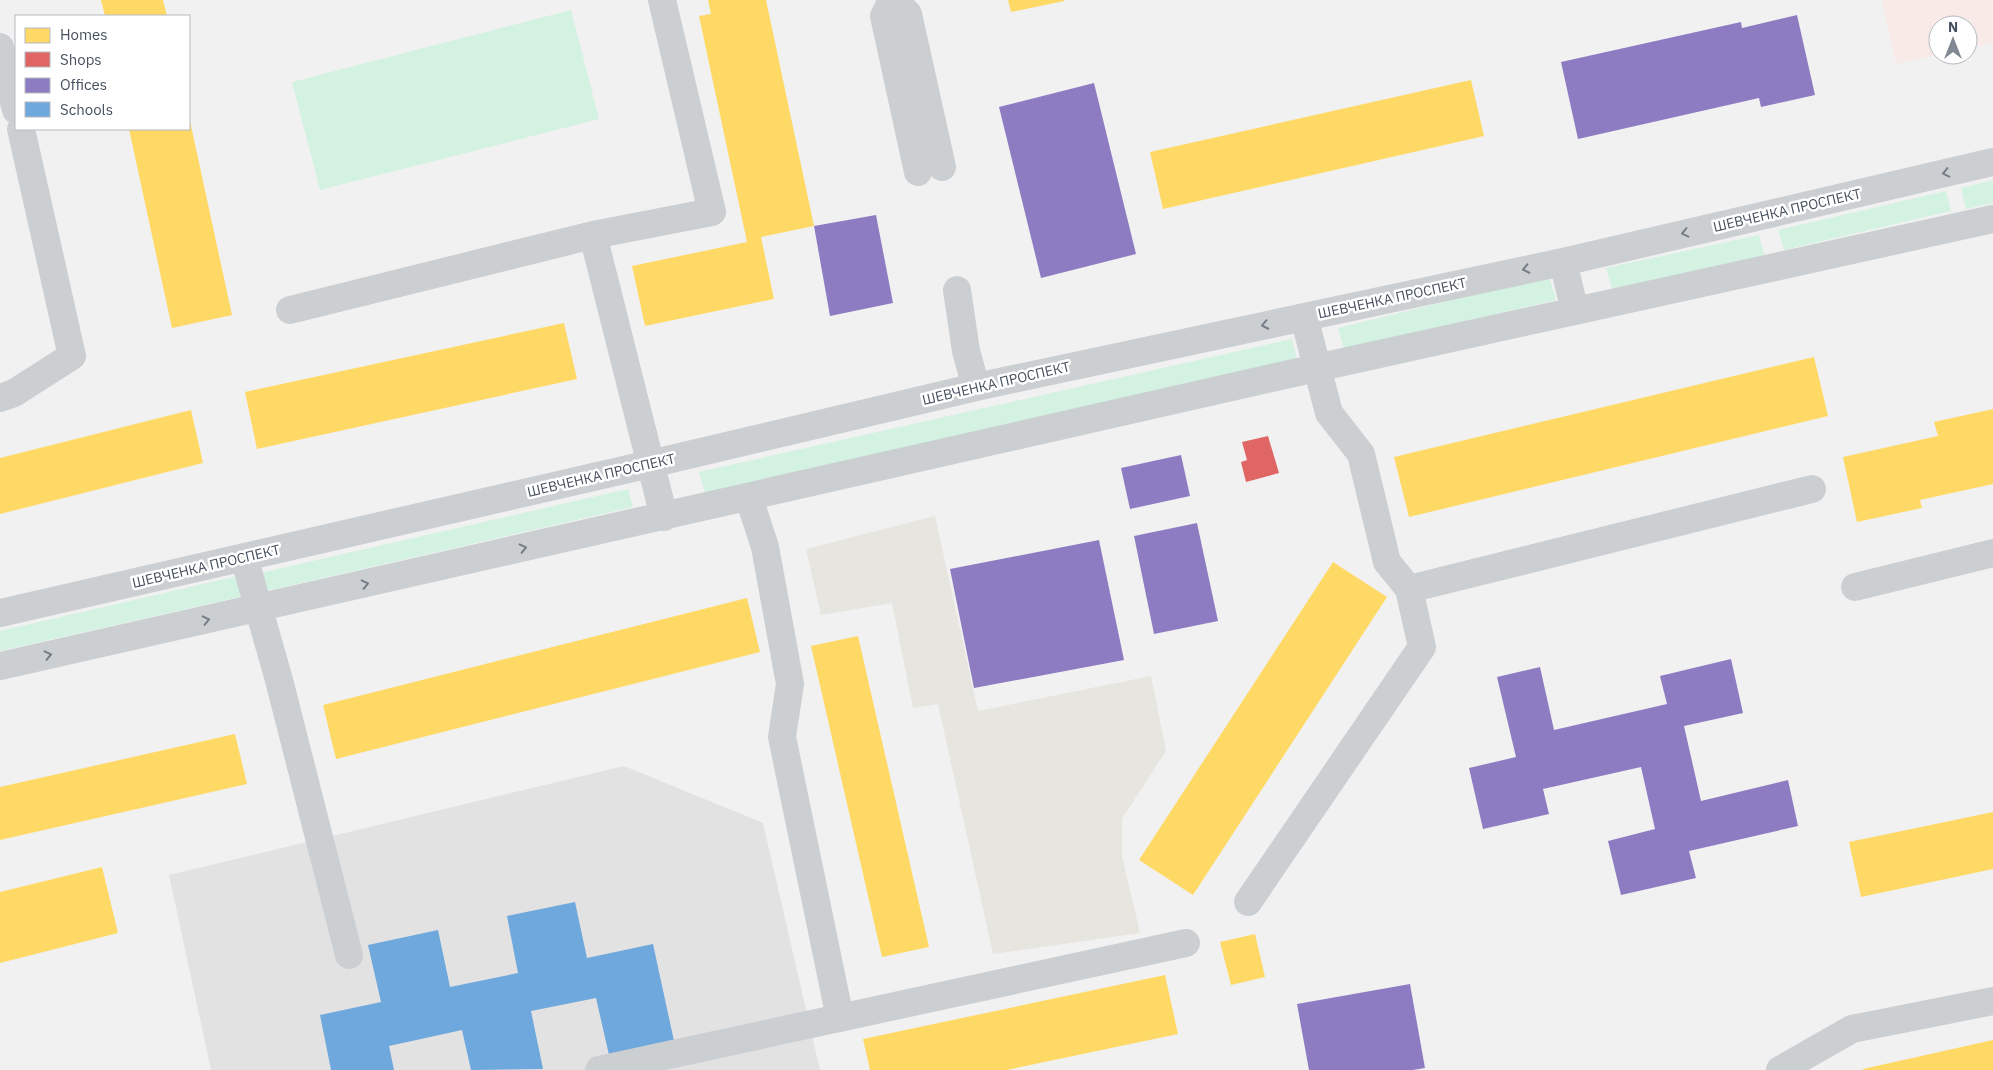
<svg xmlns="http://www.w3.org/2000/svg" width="1993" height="1070" viewBox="0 0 1993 1070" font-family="'IBM Plex Sans',sans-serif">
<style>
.commercial{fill:#e6e5df}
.education{fill:#e2e2e3}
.medical{fill:#f8eae7}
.green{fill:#d4f2e2}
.homes{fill:#ffd966}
.shops{fill:#e06666}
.offices{fill:#8e7cc3}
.schools{fill:#6fa8dc}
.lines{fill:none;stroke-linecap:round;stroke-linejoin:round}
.minor{stroke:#cccfd2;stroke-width:28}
.oneway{stroke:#757d87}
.labels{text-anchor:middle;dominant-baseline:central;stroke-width:5;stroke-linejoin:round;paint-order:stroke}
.street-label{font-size:14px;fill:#46515f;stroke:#fff}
</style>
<rect width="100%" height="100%" fill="#f1f1f1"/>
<!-- commercial -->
<path class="commercial" d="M935,516L978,711L1151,676L1166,751L1122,819V856L1140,933L993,954L938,704L913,708L892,603L821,615L806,549Z"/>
<!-- education -->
<path class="education" d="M624,766L763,823L820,1070H211L169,875Z"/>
<!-- medical -->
<path class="medical" d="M1882,0H1993V43L1968,48V25H1938V55L1896,64Z"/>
<!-- green -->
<path class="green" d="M571,10L599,119L320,190L292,82Z
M1993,180V203L1966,209L1961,188Z
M1946,191L1951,211L1784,250L1778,230Z
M1759,235L1764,255L1612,289L1606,268Z
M1549,276L1556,300L1344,349L1338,328Z
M1292,339L1297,360L705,493L699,472Z
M628,489L633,507L266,591L260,573Z
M238,576L244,596L0,651V631Z"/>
<!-- homes -->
<path class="homes" d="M101,0H163L167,16H105Z
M708,0H766L814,226L761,237L774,299L645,326L632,266L747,242L699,16L711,14Z
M1008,0H1064V1L1011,12Z
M1471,80L1484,136L1163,209L1150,152Z
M190,121L232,315L172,328L129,129H189Z
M564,323L577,379L257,449L245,392Z
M1814,357L1828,416L1409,517L1394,457Z
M1993,409V484L1920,500L1922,508L1857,522L1843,457L1938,436L1934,422Z
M191,410L203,463L0,514V458Z
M1333,562L1387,597L1193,895L1139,860Z
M747,598L760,652L336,759L323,705Z
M858,636L929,947L882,957L811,646Z
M235,734L247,784L0,840V787Z
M1993,812V869L1861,897L1849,842Z
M102,867L118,933L0,963V892Z
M1255,934L1265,977L1231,985L1220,942Z
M1165,975L1178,1034L1007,1070H870L863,1039Z
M1993,1040V1070H1863V1069Z"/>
<!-- shops -->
<path class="shops" d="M1268,436L1279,473L1246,482L1241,462L1247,460L1242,442Z"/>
<!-- offices -->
<path class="offices" d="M1797,15L1815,95L1761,107L1759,98L1578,139L1561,62L1741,22L1742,28Z
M1094,83L1136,254L1041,278L999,107Z
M876,215L893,303L830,316L814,226Z
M1181,455L1190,496L1130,509L1121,468Z
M1197,523L1218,621L1154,634L1134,536Z
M1099,540L1124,660L974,688L950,569Z
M1731,659L1743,713L1684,726L1701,801L1788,780L1798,826L1689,851L1696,878L1621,895L1608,841L1655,829L1641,767L1543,789L1549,814L1483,829L1469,768L1516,757L1497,677L1540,667L1554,730L1667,704L1660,676Z
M1410,984L1425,1068L1413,1070H1309L1297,1004Z"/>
<!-- schools -->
<path class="schools" d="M575,902L587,958L653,944L674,1041L609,1055L596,998L531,1011L543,1069L471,1070L462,1030L389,1046L394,1070H331L320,1015L381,1002L368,945L438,930L450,987L518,973L507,916Z"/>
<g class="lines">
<!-- minor -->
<path class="minor" d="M662,0L712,212L593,235L664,517
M892,0L884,16L918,172
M894,0L908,14L942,167
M0,47L16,110
M1563,262L1575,311
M957,290L966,351L976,387
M290,310L593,235
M0,398L14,393L72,356L21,129
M749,498L765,547L790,684L782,737L840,1018
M244,557L279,680L349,955
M1855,587L1993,553
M1409,589L1812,489
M0,613L650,464L976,387L1563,262L1993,162
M0,666L1316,368L1993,219
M1248,902L1422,647L1409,589L1387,562L1361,454L1329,413L1304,317
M599,1070L1186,943
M1780,1070L1852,1029L1993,1001"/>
</g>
<!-- one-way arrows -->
<defs><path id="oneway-chevron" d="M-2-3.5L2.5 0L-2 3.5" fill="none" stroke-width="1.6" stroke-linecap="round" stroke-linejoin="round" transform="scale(1.25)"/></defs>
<g class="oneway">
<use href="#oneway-chevron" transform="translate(1946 173) rotate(167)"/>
<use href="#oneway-chevron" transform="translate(1685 233) rotate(167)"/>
<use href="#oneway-chevron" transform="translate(1526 269) rotate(168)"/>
<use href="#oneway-chevron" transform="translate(1265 325) rotate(168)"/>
<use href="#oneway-chevron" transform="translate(523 548) rotate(-13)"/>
<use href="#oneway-chevron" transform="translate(365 584) rotate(-13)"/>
<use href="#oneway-chevron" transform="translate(206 620) rotate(-13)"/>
<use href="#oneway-chevron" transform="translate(48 655) rotate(-13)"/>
</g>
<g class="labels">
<!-- street labels -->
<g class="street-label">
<text transform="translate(1787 210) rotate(-13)">ШЕВЧЕНКА ПРОСПЕКТ</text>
<text transform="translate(1392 298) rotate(-12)">ШЕВЧЕНКА ПРОСПЕКТ</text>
<text transform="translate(996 383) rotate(-13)">ШЕВЧЕНКА ПРОСПЕКТ</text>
<text transform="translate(601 475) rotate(-13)">ШЕВЧЕНКА ПРОСПЕКТ</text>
<text transform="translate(206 566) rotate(-13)">ШЕВЧЕНКА ПРОСПЕКТ</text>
</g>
</g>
<!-- legend -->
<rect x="15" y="15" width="175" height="115" fill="#ffffff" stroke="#b5b9bf"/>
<rect x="25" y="28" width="25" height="15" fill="#ffd966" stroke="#b5b9bf"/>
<text x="60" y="40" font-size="15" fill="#46515f">Homes</text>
<rect x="25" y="52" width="25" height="15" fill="#e06666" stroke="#b5b9bf"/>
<text x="60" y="65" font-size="15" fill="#46515f">Shops</text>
<rect x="25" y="78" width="25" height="15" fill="#8e7cc3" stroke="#b5b9bf"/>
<text x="60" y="90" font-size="15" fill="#46515f">Offices</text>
<rect x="25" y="102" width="25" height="15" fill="#6fa8dc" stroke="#b5b9bf"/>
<text x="60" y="115" font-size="15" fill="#46515f">Schools</text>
<!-- north arrow -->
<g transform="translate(1953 40)"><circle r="24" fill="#ffffff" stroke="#b5b9bf"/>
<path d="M0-4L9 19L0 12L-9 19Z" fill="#828992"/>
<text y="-8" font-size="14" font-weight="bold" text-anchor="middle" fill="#46515f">N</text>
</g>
</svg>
